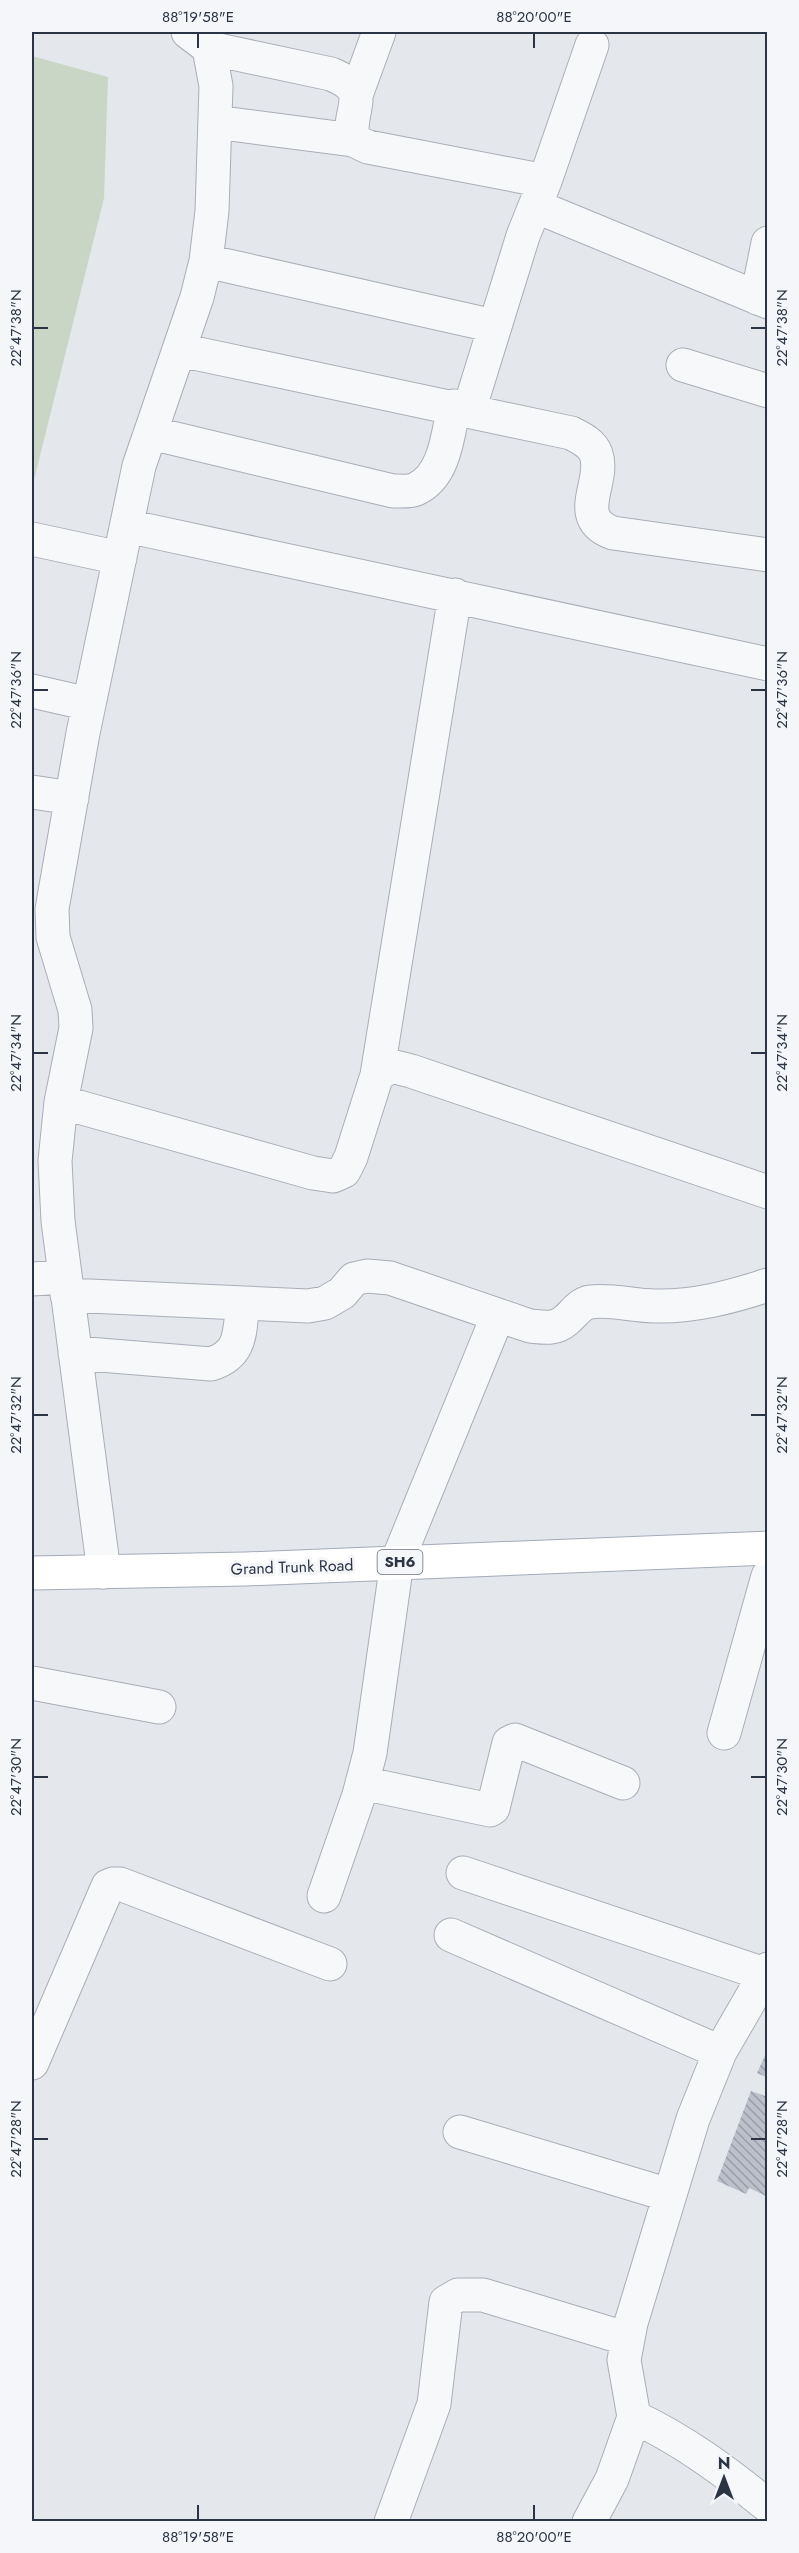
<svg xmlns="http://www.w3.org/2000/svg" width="799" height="2553" viewBox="0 0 799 2553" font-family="Jost,sans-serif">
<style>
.pitch{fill:#c9d6c5}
.building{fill:url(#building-back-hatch)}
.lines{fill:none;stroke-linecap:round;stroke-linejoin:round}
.minor-casing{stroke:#a9aeb7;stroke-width:35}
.primary-casing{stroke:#a3abb8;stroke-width:35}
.minor{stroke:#f7f8fa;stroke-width:33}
.primary{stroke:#fff;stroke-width:33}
.ticks{fill:none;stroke:#2b3445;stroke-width:2}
.labels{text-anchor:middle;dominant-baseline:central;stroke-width:6;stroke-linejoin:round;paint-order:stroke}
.shield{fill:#f4f6f9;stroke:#676e7b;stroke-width:1.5}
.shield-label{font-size:15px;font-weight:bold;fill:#2b3445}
.street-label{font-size:16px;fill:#2b3445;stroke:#f4f6f9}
.neatline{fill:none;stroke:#2b3445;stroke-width:2}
.ticks-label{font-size:15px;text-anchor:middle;fill:#2b3445}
</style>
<defs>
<pattern id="building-back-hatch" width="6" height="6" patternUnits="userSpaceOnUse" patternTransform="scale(1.5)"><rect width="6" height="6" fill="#bbc0ca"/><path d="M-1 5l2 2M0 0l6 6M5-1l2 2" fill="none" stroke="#989da6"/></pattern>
</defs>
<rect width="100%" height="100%" fill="#e4e7ec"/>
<!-- pitch -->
<path class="pitch" d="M32,56L108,77L104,198L32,488Z"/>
<!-- building -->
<path class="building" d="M768,2049V2078L757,2073Z
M751,2091L768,2097V2197L749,2188L746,2194L717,2181Z"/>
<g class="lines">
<defs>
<path id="minor" d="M209,48L331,74C375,92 346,109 353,140L368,147L545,181
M356,95L379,32
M215,122L353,140
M535,206L768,302
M206,261L494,326
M757,298L768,243
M180,350L571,433C581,438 592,443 596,454C606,482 571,518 613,533L768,555
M683,365L768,391
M469,410L523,236L545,181L592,45
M151,433L393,491C400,491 410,492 416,489C445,476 448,434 454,406
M127,526L768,664
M32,539L120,558
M32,691L89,704
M32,792L72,798
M377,1075L455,595
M61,1102L313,1173L333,1176L344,1171L351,1157L377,1075L391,1066L411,1071L768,1192
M32,1279L65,1277
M67,1295L308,1306L325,1303L342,1293L354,1279L367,1276L390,1278L530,1326C542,1327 555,1330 565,1321C573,1315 579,1304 590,1302C611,1299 634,1306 655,1306C694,1307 731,1297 768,1285
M75,1353L211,1364C243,1354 239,1331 243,1303
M104,1572L58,1221L55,1161L61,1102L76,1028L75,1010L53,937L52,909L83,733L139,466L197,297L206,261L212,211L216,86L209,48L188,32
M32,1683L159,1707
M724,1733L768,1576
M362,1783L490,1810L493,1808L509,1743L515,1740L623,1783
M463,1873L764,1974
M324,1896L359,1795L370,1753L397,1562L498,1315
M451,1935L720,2052
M32,2063L108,1886L113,1884H120L330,1964
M460,2132L669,2195
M634,2417C683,2440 725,2471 768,2506
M391,2522L434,2404L446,2302L458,2295H483L628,2339
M589,2522L612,2479L634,2417L624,2360L631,2323L693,2119L720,2052L768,1969"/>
<path id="primary" d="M32,1573L246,1569L768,1548"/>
</defs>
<!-- minor casing -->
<use href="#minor" class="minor-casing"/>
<!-- primary casing -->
<use href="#primary" class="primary-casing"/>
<!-- minor -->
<use href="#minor" class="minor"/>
<!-- primary -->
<use href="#primary" class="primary"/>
</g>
<!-- ticks -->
<path class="ticks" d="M198,33V48M534,33V48M33,328H48M751,328H766M33,690H48M751,690H766M33,1053H48M751,1053H766M33,1415H48M751,1415H766M33,1777H48M751,1777H766M33,2139H48M751,2139H766M198,2505V2520M534,2505V2520"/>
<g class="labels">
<!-- shield labels -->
<rect class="shield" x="377.5" y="1550" width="45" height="24" rx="4.5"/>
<g class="shield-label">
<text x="400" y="1562">SH6</text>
</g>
<!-- street labels -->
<g class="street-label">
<text transform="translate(292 1567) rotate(-2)">Grand Trunk Road</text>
</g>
</g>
<!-- border -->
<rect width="799" height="2553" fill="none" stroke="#f4f6f9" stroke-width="66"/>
<!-- north arrow -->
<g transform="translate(724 2478)" stroke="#f4f6f9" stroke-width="4.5" paint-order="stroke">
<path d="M0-4.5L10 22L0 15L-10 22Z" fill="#2b3445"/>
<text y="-9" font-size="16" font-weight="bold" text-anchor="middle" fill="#2b3445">N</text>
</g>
<rect x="33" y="33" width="733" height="2487" class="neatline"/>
<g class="ticks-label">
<text x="198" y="22">88°19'58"E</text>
<text x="534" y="22">88°20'00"E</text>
<text transform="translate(16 328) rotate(-90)" y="5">22°47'38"N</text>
<text transform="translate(782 328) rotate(-90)" y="5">22°47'38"N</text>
<text transform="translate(16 690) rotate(-90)" y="5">22°47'36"N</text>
<text transform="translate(782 690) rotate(-90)" y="5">22°47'36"N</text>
<text transform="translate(16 1053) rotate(-90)" y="5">22°47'34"N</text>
<text transform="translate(782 1053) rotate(-90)" y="5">22°47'34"N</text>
<text transform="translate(16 1415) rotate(-90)" y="5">22°47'32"N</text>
<text transform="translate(782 1415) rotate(-90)" y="5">22°47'32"N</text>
<text transform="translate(16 1777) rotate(-90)" y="5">22°47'30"N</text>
<text transform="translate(782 1777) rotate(-90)" y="5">22°47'30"N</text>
<text transform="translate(16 2139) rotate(-90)" y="5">22°47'28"N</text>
<text transform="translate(782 2139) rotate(-90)" y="5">22°47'28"N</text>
<text x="198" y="2542">88°19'58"E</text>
<text x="534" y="2542">88°20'00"E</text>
</g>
</svg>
